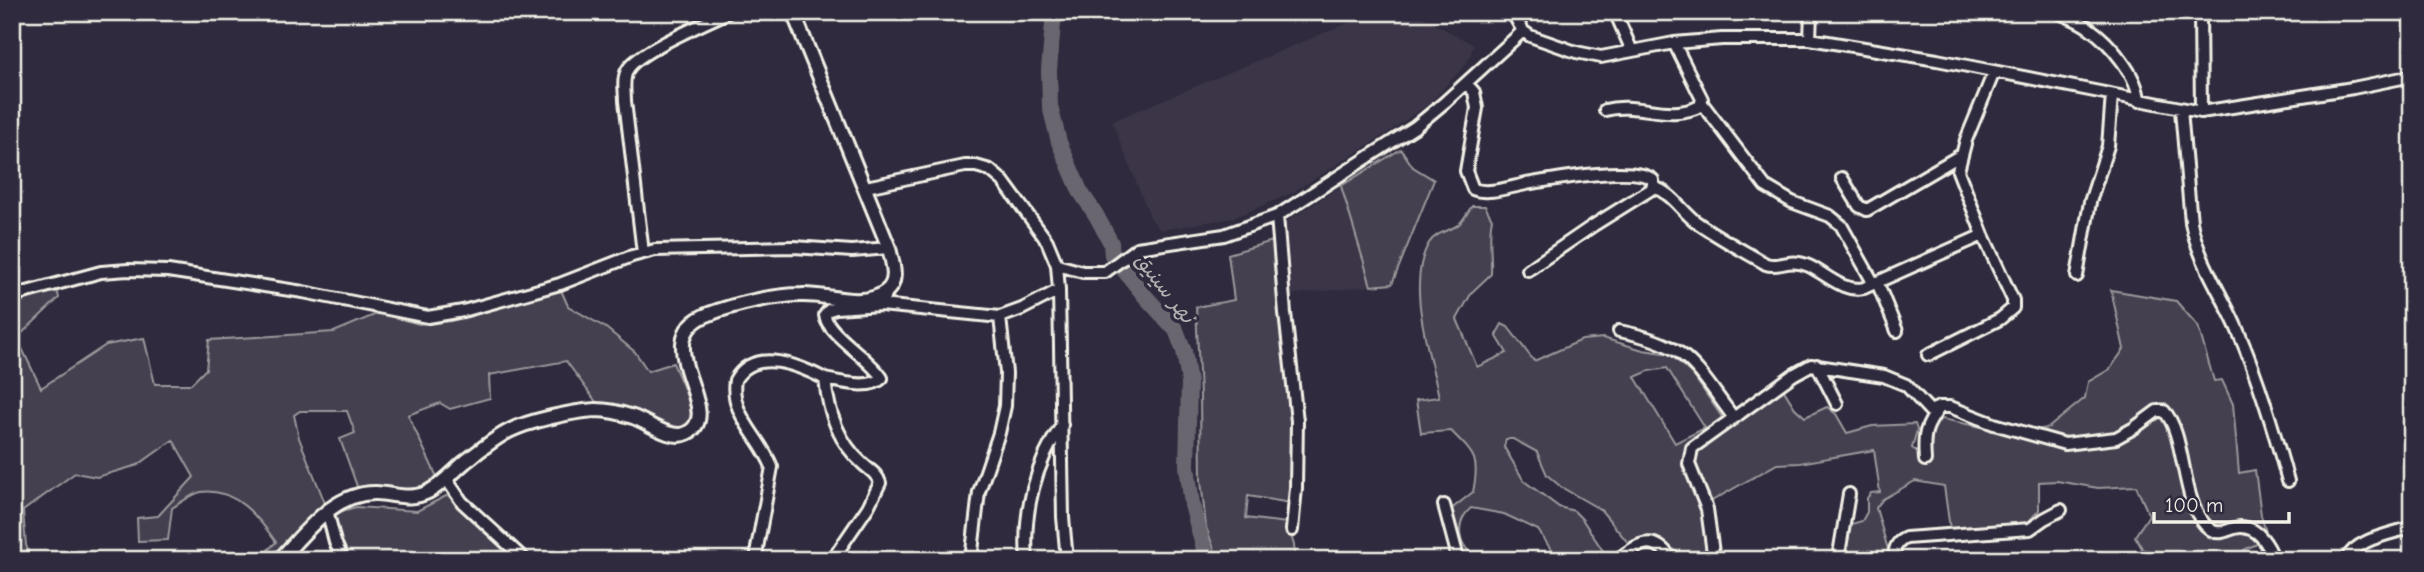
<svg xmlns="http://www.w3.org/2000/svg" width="2424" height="572" viewBox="0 0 2424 572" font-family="'Comic Neue','Playpen Sans Arabic',sans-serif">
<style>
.built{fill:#3b3647}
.green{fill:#454050;stroke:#9c989c;stroke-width:2;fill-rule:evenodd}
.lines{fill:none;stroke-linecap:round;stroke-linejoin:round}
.river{stroke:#6a6670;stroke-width:16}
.minor-casing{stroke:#f4f1e8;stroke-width:16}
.major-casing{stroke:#f4f1e8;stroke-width:18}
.minor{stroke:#2f2a3d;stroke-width:10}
.major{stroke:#2f2a3d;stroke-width:12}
.labels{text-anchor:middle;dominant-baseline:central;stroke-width:7;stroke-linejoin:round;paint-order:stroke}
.water-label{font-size:21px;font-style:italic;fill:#b6b2b2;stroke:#2f2a3d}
</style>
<rect width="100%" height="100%" fill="#2f2a3d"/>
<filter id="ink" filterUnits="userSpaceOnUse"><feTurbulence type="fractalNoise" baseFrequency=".0143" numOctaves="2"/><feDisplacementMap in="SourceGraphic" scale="14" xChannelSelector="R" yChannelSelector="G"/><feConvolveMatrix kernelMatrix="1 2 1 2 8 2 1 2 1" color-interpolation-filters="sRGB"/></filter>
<g filter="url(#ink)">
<!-- built -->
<path class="built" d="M1375,12H1413L1474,45L1467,63L1430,103L1389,132L1292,193L1233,218L1160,230L1150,217L1112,121Z
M1341,186L1371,286L1288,295L1280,226Z"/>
<!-- green -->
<path class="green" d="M1401,149L1413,167L1434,180L1392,284L1371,286L1341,186Z
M1472,206H1485L1492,219C1488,233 1492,257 1491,274L1472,292L1457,319L1477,367L1507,353L1496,335L1502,324L1508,327L1534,361L1582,340L1603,338L1643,350L1670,354L1693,375L1722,417L1730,425L1783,389L1795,408L1805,417L1827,407L1836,414L1847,433L1872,426L1915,424L1917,430L1912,448L1920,453L1928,439L1932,423L1937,418L2011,433L2048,428L2085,398L2088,382L2110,369L2124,349L2111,290L2176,301L2198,326L2214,381L2222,380L2233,404L2239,473L2255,470L2261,515L2268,539L2244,550L2242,560H2175L2176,555L2143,550L2135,536L2149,515L2136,486L2098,488L2057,481L2039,482V510L2024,527L1950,529L1944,486L1915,481L1883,499L1876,508L1891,560H1833L1845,526L1862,521L1867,512V498L1871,493L1880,492L1874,450L1800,463L1777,464L1703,506L1711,560H1679L1669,546L1650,539L1610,560L1630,545L1601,510L1561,487L1547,475L1537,452L1513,439H1506L1504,447L1524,481L1559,507L1574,511L1582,519L1609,560H1553L1554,554L1538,530L1504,514L1471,508C1451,525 1460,555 1486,560H1462L1449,511L1473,492C1480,458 1475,455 1451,431L1421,433L1416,400L1439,397C1430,354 1405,283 1429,243C1438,230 1453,231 1460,223C1465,218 1468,211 1472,206ZM1667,368L1705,428L1675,443L1635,377L1649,371Z
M1276,240L1294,414L1291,503L1248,496L1246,518L1287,523L1294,545L1295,560H1218L1206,527L1201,480L1200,395L1196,307L1234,300L1228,254Z
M57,290L59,298L17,338L41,388L106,345L144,338L155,384H191L206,369L209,340L334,332L379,313L419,324L451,321L561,290L568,306L606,328L635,352L648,371L673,363C680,381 710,434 672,429L599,406L566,361L489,375L490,398L450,409L440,403L408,415L438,479L418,491L358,489L340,439L355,433L347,411H300L294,415L299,438L325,503L269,560H258L276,542C259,518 235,487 201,492C192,494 180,503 172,508L168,540L138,541L137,518L158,516L194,477L173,440L138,465L97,477L75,473L23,511L26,545L31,560H12V304Z
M448,495L515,560H346L337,539L332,514L356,507L417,511Z"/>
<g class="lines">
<!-- river -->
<path class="river" d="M1054,12L1049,70L1050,106L1059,142L1080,191L1096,215L1111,243L1112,255L1144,295L1176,330L1184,351L1189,382L1187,466L1192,505L1207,560"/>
<defs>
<path id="minor" d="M1512,12L1523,31L1530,36L1576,52L1601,57L1674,43L1722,39H1810L1937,60L2201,112L2353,88L2412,76
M1615,12L1632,51
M2058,12C2068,17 2080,21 2089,28C2109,42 2138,75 2139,101
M2200,12L2201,112
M1810,39L1811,12
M1466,83L1474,92L1477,108L1466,171L1473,189C1488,195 1510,187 1526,184C1550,180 1637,164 1653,180V187L1650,190L1594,225L1528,270
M1702,103L1765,186L1792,202L1830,216L1841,225L1874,284
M1605,110C1636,101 1670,122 1700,106L1702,99L1674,43
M2181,110L2191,222C2198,261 2223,295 2238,331C2259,380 2274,431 2288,481
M1842,178L1859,206L1867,210L1961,155
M866,187L965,166H976L990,170L1003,181L1047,241L1057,265L1059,290L1063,517L1067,560
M1653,187C1671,192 1681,210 1695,221C1717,237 1742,250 1766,264C1779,269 1788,257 1809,266C1826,274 1844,293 1864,288L1983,235
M1277,216L1285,313L1297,421L1296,488L1292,530
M643,253L625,101C625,91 622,78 628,69C639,51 706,23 728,12
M1057,265L1083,272H1105L1137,248L1224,235L1277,216L1415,127L1445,102L1523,31
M2077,276L2090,202L2108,146L2112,95
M1877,282L1897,331
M12,296L101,272L128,270L168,271L303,292L428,317L463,311L560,284L632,256L655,250L794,247L852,251L889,248
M881,305L1000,317L1022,309L1059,290
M1619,331C1689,344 1694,365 1734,418
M1928,355L2000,319L2013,308V300L1983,235L1958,171L1966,140L1994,72
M1817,365L1837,404
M1925,460C1923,434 1925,427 1940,407
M447,480L462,502L525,560
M1444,505L1456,550L1455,560
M327,510L335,542L343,560
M757,560V548L772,467C761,438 729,414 735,380C755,346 800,366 825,379
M832,560L868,507L880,483C877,473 869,470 862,463C837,441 828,410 825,379C840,382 871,390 882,378C871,359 826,333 825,315L829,310L836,308L881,305L888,290
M971,560L979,492L999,433L1005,406L1006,373L1000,317
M1027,560C1023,512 1035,464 1062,425
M1617,560C1638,544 1654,532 1672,560
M1714,560L1707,509L1689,464L1692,448L1793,375L1811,365L1884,376L1906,385L1930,411L1940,407H1950L1994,424L2065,444L2116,438L2134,428L2157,411H2164C2188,436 2179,508 2211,530C2223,537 2231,526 2242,527C2259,528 2269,546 2274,560
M1838,560L1849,494
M1894,560C1894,549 1896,542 1906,538L2030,529L2044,519L2061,510
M2346,560C2355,539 2391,534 2412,527"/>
<path id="major" d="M279,560C306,532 334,492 376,493C395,494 410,501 428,492C443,484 453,472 465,462C479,451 493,439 509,431C528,421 574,411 596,410C608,410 621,413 633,417C648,422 671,441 687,433C728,413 643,338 709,314C735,304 774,295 802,295C828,294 863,309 885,292C900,282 892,262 889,248L793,12"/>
</defs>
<!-- minor casing -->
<use href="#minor" class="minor-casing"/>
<!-- major casing -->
<use href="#major" class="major-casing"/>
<!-- minor -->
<use href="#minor" class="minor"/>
<!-- major -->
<use href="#major" class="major"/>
</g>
</g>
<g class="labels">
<!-- water labels -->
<g class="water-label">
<text transform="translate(1165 288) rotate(52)">نهر سينيق</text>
</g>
</g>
<!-- margin -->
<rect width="2424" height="572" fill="none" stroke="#2f2a3d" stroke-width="42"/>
<rect x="21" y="21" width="2382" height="530" fill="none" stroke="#f4f1e8" stroke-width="2.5" filter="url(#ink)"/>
<!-- scale -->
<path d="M2154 512v10h135v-10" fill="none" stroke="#f4f1e8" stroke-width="3.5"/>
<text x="2165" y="512" font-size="21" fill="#f4f1e8" stroke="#2f2a3d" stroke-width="5" paint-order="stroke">100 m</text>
</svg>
